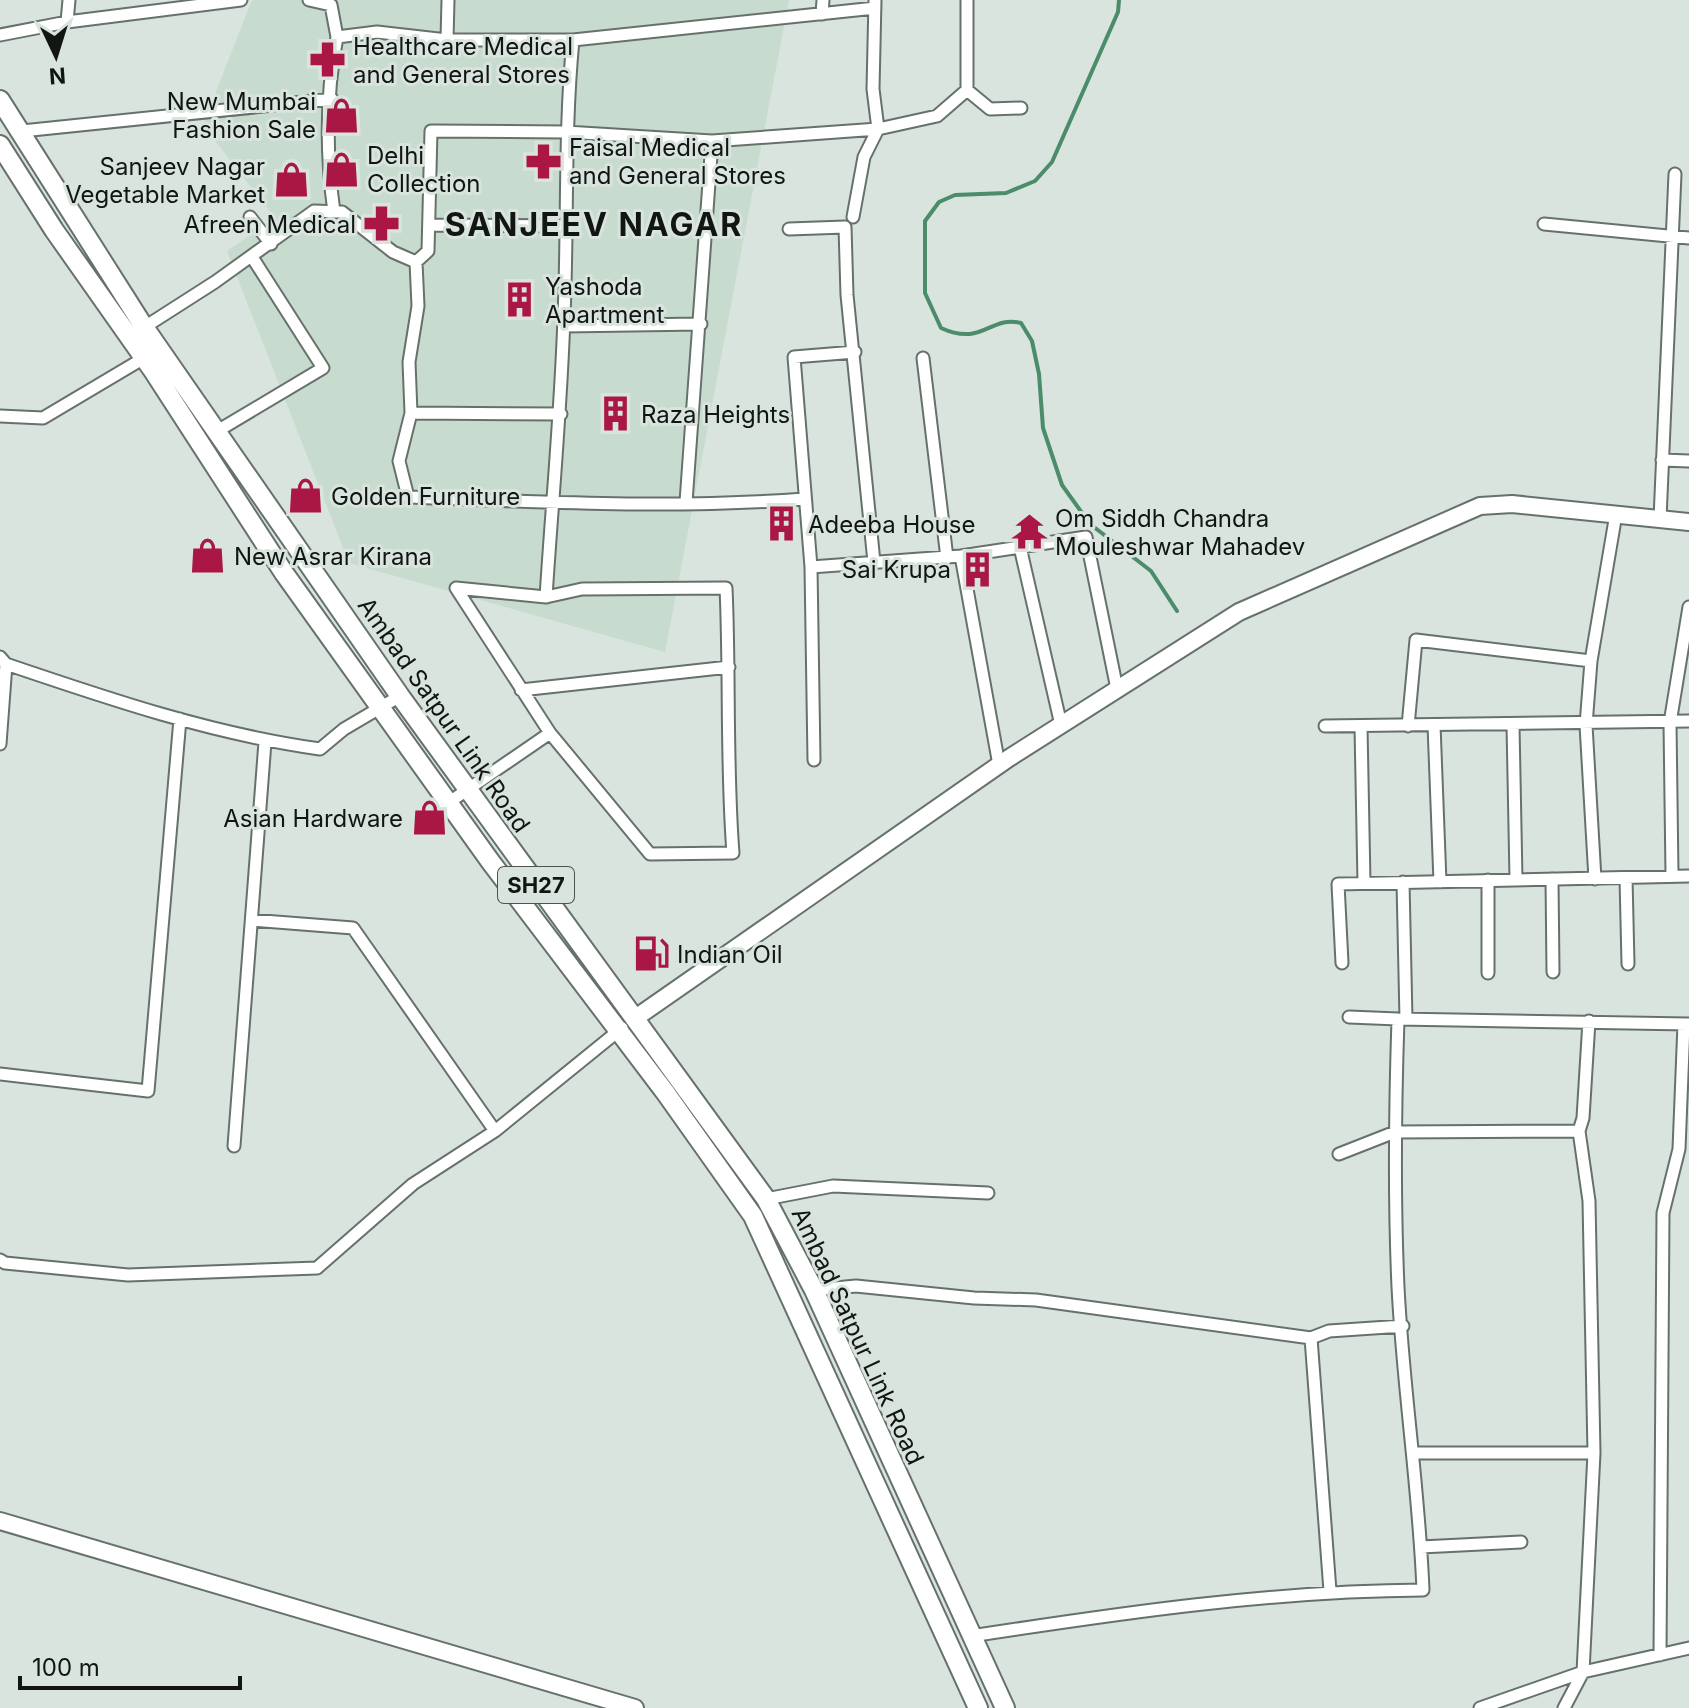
<svg xmlns="http://www.w3.org/2000/svg" width="1689" height="1708" viewBox="0 0 1689 1708" font-family="Inter,sans-serif">
<style>
.built{fill:#c8dbcf}
.lines{fill:none;stroke-linecap:round;stroke-linejoin:round}
.stream{stroke:#4b8c6a;stroke-width:4}
.street-casing{stroke:#67716b;stroke-width:15}
.secondary-casing{stroke:#67716b;stroke-width:20}
.primary-casing{stroke:#67716b;stroke-width:22}
.street{stroke:#fff;stroke-width:11}
.secondary{stroke:#fff;stroke-width:16}
.primary{stroke:#fff;stroke-width:18}
.labels{text-anchor:middle;dominant-baseline:central;stroke-width:6;stroke-linejoin:round;paint-order:stroke}
.shield{fill:#d8e4dd;stroke:#4d5450;stroke-width:2}
.shield-label{font-size:22px;font-weight:bold;fill:#121613}
.poi-label{font-size:24px;fill:#121613;stroke:#d8e4dd;text-anchor:start}
.street-label{font-size:24px;fill:#121613;stroke:#d8e4dd}
.district-label{font-size:32px;font-weight:bold;letter-spacing:2px;fill:#121613;stroke:#d8e4dd}
</style>
<rect width="100%" height="100%" fill="#d8e4dd"/>
<!-- built -->
<path class="built" d="M252,0H789L665,652L349,563L227,251L275,218L203,125Z"/>
<g class="lines">
<!-- stream -->
<path class="stream" d="M1119,0L1118,12L1052,162L1035,181L1006,193L955,195L939,202L925,221V293L941,328C983,347 990,315 1021,323L1032,341L1039,374L1043,428L1062,485L1090,524L1151,571L1177,611"/>
<defs>
<path id="street" d="M309,0L331,5L337,37L377,32L447,40H573C564,132 568,224 564,316C561,410 552,503 546,597
M822,14L823,0
M67,22L69,0
M0,35L67,22L241,0
M447,40L448,0
M573,40L875,8
M967,90L990,109L1021,108
M22,131L332,99
M712,141L878,129L873,89L875,0
M334,212C326,155 326,94 337,37
M250,217L271,244
M853,217L864,157L878,129L937,116L967,90V0
M1544,224L1689,238
M429,225L567,226
M789,229L845,227L847,295L874,562
M416,262L428,251L431,131L566,132L712,141L686,502
M564,326L701,324
M140,330L215,282L314,211L342,212L393,252L416,262L418,306L409,362L411,413L399,461L408,497C540,502 673,509 804,499
M855,352L794,357L811,567L961,556L999,765
M923,358L947,558
M411,413L561,414
M0,416L43,418L144,358
M219,430L323,368L252,257
M1662,460L1689,461
M1660,519L1675,174
M1020,547L1061,725
M961,556L1086,537L1117,689
M811,567L814,760
M0,657L6,664C109,699 212,734 320,749L344,729L400,696
M521,690L729,667
M1434,725L1440,882
M1513,725L1516,879
M1325,726L1689,721
M1408,726L1416,640L1591,661
M1361,727L1364,882
M0,744L6,664
M448,803L550,733L456,588L546,597L582,589L726,588C730,676 726,764 733,853L650,854L550,733
M1672,875L1670,723L1689,607
M1626,878L1628,964
M1552,879L1553,972
M1595,879L1586,725L1591,661L1616,514
M1488,880V973
M1403,882L1406,1019
M252,920L353,928L495,1131
M1342,963L1338,884L1689,876
M1398,1019L1688,1024
M0,1074L148,1091L180,719
M234,1146L265,742
M1339,1154L1395,1132L1579,1131
M766,1199L833,1186L988,1193
M0,1260L5,1263L128,1275L317,1268L413,1184L495,1131L622,1028
M814,1290L856,1286L974,1298L1036,1300L1311,1338L1329,1331L1403,1326
M1311,1338L1330,1591
M1415,1453H1594
M1421,1547L1521,1542
M971,1636C1121,1613 1271,1591 1423,1590C1419,1488 1403,1388 1398,1287C1394,1198 1395,1109 1398,1019L1349,1017
M1660,1655L1663,1213L1679,1149L1684,1024
M1480,1708L1583,1672L1689,1648
M1564,1708L1583,1672L1594,1453L1589,1201L1579,1131L1583,1118L1589,1021"/>
<path id="secondary" d="M634,1019L1009,758L1239,612L1480,506L1512,504L1689,522
M0,1521L635,1708"/>
<path id="primary" d="M0,100L144,327L400,696L766,1199L814,1290L1005,1708
M0,145L54,230L154,372L284,573L490,861L665,1092L753,1216L978,1708"/>
</defs>
<!-- street casing -->
<use href="#street" class="street-casing"/>
<!-- secondary casing -->
<use href="#secondary" class="secondary-casing"/>
<!-- primary casing -->
<use href="#primary" class="primary-casing"/>
<!-- street -->
<use href="#street" class="street"/>
<!-- secondary -->
<use href="#secondary" class="secondary"/>
<!-- primary -->
<use href="#primary" class="primary"/>
</g>
<!-- icons -->
<defs>
<symbol id="pharmacy-bare" viewBox="-9 -9 18 18"><path d="M-2-6h4v4h4v4h-4v4h-4v-4h-4v-4h4Z" fill="#ab1745" stroke="#d8e4dd" stroke-width="2.5" paint-order="stroke"/></symbol>
<symbol id="shop-bare" viewBox="-9 -9 18 18"><path d="M-5-2.5h2.3a2.7 3.5 0 0 1 5.4 0H5L5.5 6h-11ZM-1.5-2.5h3a1.5 2.3 0 0 0-3 0Z" fill="#ab1745" stroke="#d8e4dd" stroke-width="2.5" paint-order="stroke"/></symbol>
<symbol id="building-bare" viewBox="-9 -9 18 18"><path d="M-4-6H4V6H1V3H-1V6H-4ZM-2.5-4.3h1.7v1.8h-1.7ZM.8-4.3h1.7v1.8H.8ZM-2.5-1h1.7V.8h-1.7ZM.8-1h1.7V.8H.8Z" fill="#ab1745" stroke="#d8e4dd" stroke-width="2.5" paint-order="stroke"/></symbol>
<symbol id="temple-bare" viewBox="-9 -9 18 18"><path d="M0-6L5-2H3V0L6.5 2.5H4V6H1.5V3h-3V6H-4V2.5H-6.5L-3 0V-2H-5Z" fill="#ab1745" stroke="#d8e4dd" stroke-width="2.5" paint-order="stroke"/></symbol>
<symbol id="fuel-bare" viewBox="-9 -9 18 18"><path d="M-5.5-6h7V0h2V4h1.3V-2.5L3-4.5l.8-.8L6-3V5H2.5V1h-1V6h-7ZM-4.2-4.7v3.2H.2V-4.7Z" fill="#ab1745" stroke="#d8e4dd" stroke-width="2.5" paint-order="stroke"/></symbol>
</defs>
<g fill-rule="evenodd">
<use href="#pharmacy-bare" x="302" y="34" width="51" height="51"/>
<use href="#shop-bare" x="316" y="90" width="51" height="51"/>
<use href="#pharmacy-bare" x="518" y="136" width="51" height="51"/>
<use href="#shop-bare" x="316" y="144" width="51" height="51"/>
<use href="#shop-bare" x="266" y="154" width="51" height="51"/>
<use href="#pharmacy-bare" x="356" y="198" width="51" height="51"/>
<use href="#building-bare" x="494" y="274" width="51" height="51"/>
<use href="#building-bare" x="590" y="388" width="51" height="51"/>
<use href="#shop-bare" x="280" y="470" width="51" height="51"/>
<use href="#building-bare" x="756" y="498" width="51" height="51"/>
<use href="#temple-bare" x="1004" y="506" width="51" height="51"/>
<use href="#shop-bare" x="182" y="530" width="51" height="51"/>
<use href="#building-bare" x="952" y="544" width="51" height="51"/>
<use href="#shop-bare" x="404" y="792" width="51" height="51"/>
<use href="#fuel-bare" x="626" y="928" width="51" height="51"/>
</g>
<g class="labels">
<!-- shield labels -->
<rect class="shield" x="498" y="867" width="76" height="36" rx="6"/>
<g class="shield-label">
<text x="536" y="885">SH27</text>
</g>
<!-- poi labels -->
<g class="poi-label">
<text x="353" y="46">Healthcare Medical<tspan x="353" dy="28">and General Stores</tspan></text>
<text x="316" y="101" text-anchor="end">New Mumbai<tspan x="316" dy="28">Fashion Sale</tspan></text>
<text x="569" y="147">Faisal Medical<tspan x="569" dy="28">and General Stores</tspan></text>
<text x="367" y="155">Delhi<tspan x="367" dy="28">Collection</tspan></text>
<text x="265" y="166" text-anchor="end">Sanjeev Nagar<tspan x="265" dy="28">Vegetable Market</tspan></text>
<text x="356" y="224" text-anchor="end">Afreen Medical</text>
<text x="545" y="286">Yashoda<tspan x="545" dy="28">Apartment</tspan></text>
<text x="641" y="414">Raza Heights</text>
<text x="331" y="496">Golden Furniture</text>
<text x="1055" y="518">Om Siddh Chandra<tspan x="1055" dy="28">Mouleshwar Mahadev</tspan></text>
<text x="808" y="524">Adeeba House</text>
<text x="234" y="556">New Asrar Kirana</text>
<text x="951" y="569" text-anchor="end">Sai Krupa</text>
<text x="403" y="818" text-anchor="end">Asian Hardware</text>
<text x="677" y="954">Indian Oil</text>
</g>
<!-- street labels -->
<g class="street-label">
<text transform="translate(444 715) rotate(55)">Ambad Satpur Link Road</text>
<text transform="translate(858 1336) rotate(65)">Ambad Satpur Link Road</text>
</g>
<!-- district labels -->
<g class="district-label">
<text x="594" y="224">SANJEEV NAGAR</text>
</g>
</g>
<!-- north arrow -->
<g transform="translate(56 56) rotate(176)" stroke="#d8e4dd" stroke-width="6" paint-order="stroke">
<path d="M0-6L14 30L0 20L-14 30Z" fill="#121613"/>
<text y="-12" font-size="22" font-weight="bold" text-anchor="middle" fill="#121613">N</text>
</g>
<!-- scale -->
<path d="M20 1676v12h220v-12" fill="none" stroke="#121613" stroke-width="4"/>
<text x="32" y="1676" font-size="24" fill="#121613" stroke="#d8e4dd" stroke-width="6" paint-order="stroke">100 m</text>
</svg>
